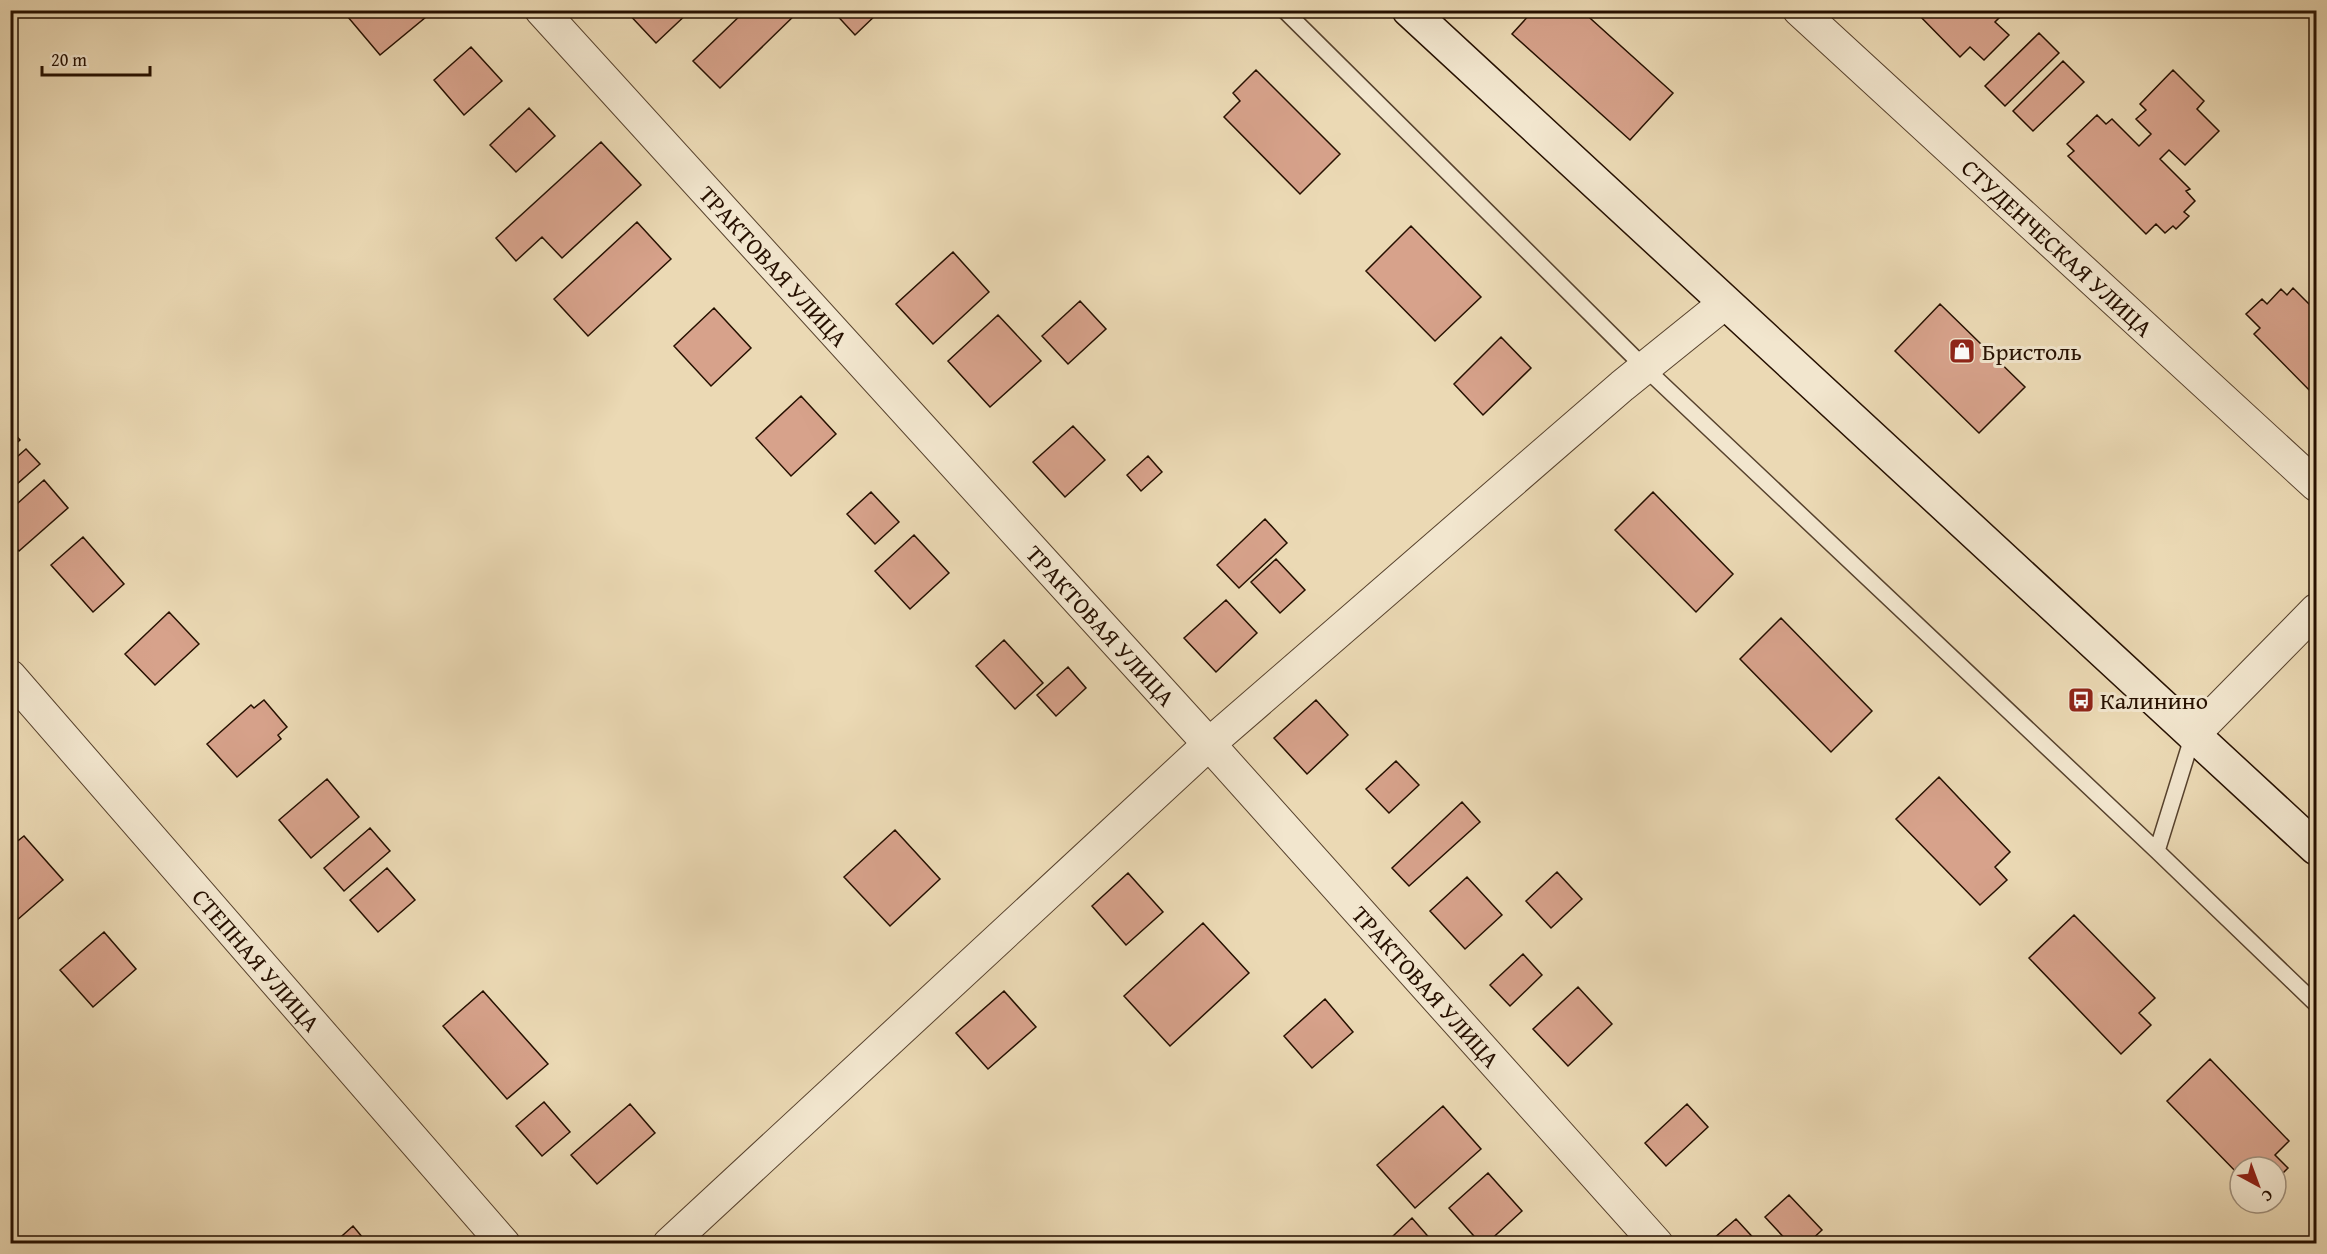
<svg xmlns="http://www.w3.org/2000/svg" width="2327" height="1254" viewBox="0 0 2327 1254" font-family="'Gentium Book Plus',serif">
<style>
.building{fill:#d7a28b;stroke:#261000;stroke-width:1.5}
.lines{fill:none;stroke-linecap:round;stroke-linejoin:round}
.lane-casing{stroke:#57422d;stroke-width:18}
.street-casing{stroke:#57422d;stroke-width:34}
.secondary-casing{stroke:#261000;stroke-width:36}
.lane{stroke:#f2e6ce;stroke-width:15}
.street{stroke:#f2e6ce;stroke-width:32}
.secondary{stroke:#f2e6ce;stroke-width:33}
.labels{text-anchor:middle;dominant-baseline:central;stroke-width:6;stroke-linejoin:round;paint-order:stroke}
.street-label{font-size:24px;fill:#261000;stroke:#f2e6ce}
.poi-label{font-size:24px;fill:#261000;stroke:#f2e6ce;text-anchor:start}
</style>
<rect width="100%" height="100%" fill="#ebd9b4"/>
<filter id="stains"><feTurbulence type="fractalNoise" baseFrequency=".00333" numOctaves="4"/><feColorMatrix values="0 0 0 0 .2 0 0 0 0 .09 0 0 0 0 .02 0 0 0 .5 -.17"/></filter>
<radialGradient id="worn" r=".72"><stop offset=".6" stop-color="#630" stop-opacity="0"/><stop offset="1" stop-color="#630" stop-opacity=".3"/></radialGradient>
<!-- building -->
<path class="building" d="M342,10H431L432,12L380,55Z
M625,10H691L656,43Z
M746,10H800L720,88L693,61Z
M832,10H881L855,35Z
M1528,10H1581L1673,93L1630,140L1512,34L1531,13Z
M1914,10H1999L2003,14L1995,22L2009,35L1984,60L1970,47L1960,57Z
M2039,33L2059,53L2005,106L1985,86Z
M471,47L502,81L464,115L434,80Z
M2063,61L2084,82L2033,131L2013,111Z
M1256,70L1340,154L1300,194L1224,117L1240,101L1233,93Z
M2173,70L2204,101L2197,109L2219,131L2185,165L2169,150L2160,159L2190,189L2186,191L2195,201L2184,212L2189,216L2176,229L2173,226L2165,233L2156,224L2146,234L2068,156L2074,151L2067,144L2097,115L2106,124L2112,119L2139,146L2151,134L2136,119L2146,110L2140,104Z
M529,108L555,136L516,172L490,145Z
M601,142L641,185L562,258L542,237L516,261L496,238Z
M637,222L671,259L588,336L554,299Z
M1411,226L1481,297L1435,341L1366,271Z
M953,252L989,292L933,344L896,304Z
M2293,288L2316,311V397L2254,334L2260,328L2246,314L2262,299L2267,304L2281,289L2287,295Z
M1080,301L1106,329L1068,364L1042,336Z
M1940,304L2025,387L1979,433L1895,351Z
M714,308L751,348L711,386L674,346Z
M998,315L1041,361L990,407L948,361Z
M1501,337L1531,368L1483,415L1454,384Z
M801,396L836,434L791,476L756,438Z
M1073,426L1105,460L1065,497L1033,462Z
M10,429L20,440L10,449Z
M26,449L40,464L10,490V463Z
M1148,456L1162,472L1141,491L1127,475Z
M44,480L68,508L19,551L10,542V510Z
M871,492L899,522L875,544L847,514Z
M1653,492L1733,574L1696,612L1615,530Z
M1265,519L1287,543L1239,588L1217,565Z
M914,535L949,573L910,609L875,571Z
M83,537L124,584L93,612L51,565Z
M1276,559L1305,590L1280,613L1251,582Z
M1226,600L1257,633L1216,672L1184,638Z
M169,612L199,644L155,685L125,654Z
M1781,618L1872,711L1831,752L1740,659Z
M1004,640L1043,683L1015,709L976,666Z
M1068,667L1086,688L1056,716L1037,695Z
M264,700L287,727L278,735L281,739L237,777L207,744L251,705L254,708Z
M1316,700L1348,735L1307,774L1274,738Z
M1396,761L1419,785L1389,813L1366,789Z
M1939,777L2010,852L1995,867L2007,880L1980,905L1896,819Z
M327,779L359,817L311,858L279,820Z
M1462,802L1480,822L1409,886L1392,868Z
M370,828L390,851L344,891L324,868Z
M895,830L940,879L890,926L844,877Z
M24,836L63,880L16,921L10,914V847Z
M387,868L415,900L378,932L350,900Z
M1557,872L1582,899L1551,928L1526,901Z
M1128,873L1163,912L1126,945L1092,906Z
M1467,877L1502,915L1465,949L1430,911Z
M2074,915L2155,998L2139,1013L2151,1025L2121,1054L2029,958Z
M1203,923L1249,973L1170,1046L1124,996Z
M104,932L136,969L93,1007L60,970Z
M1523,954L1542,975L1510,1006L1490,985Z
M1578,987L1612,1024L1568,1066L1533,1029Z
M483,991L548,1064L507,1099L443,1026Z
M1004,991L1036,1027L988,1069L956,1033Z
M1325,999L1353,1032L1312,1068L1284,1036Z
M2210,1059L2289,1141L2275,1155L2288,1168L2276,1180V1167H2240V1176L2167,1101Z
M544,1102L570,1132L542,1156L516,1126Z
M630,1104L655,1133L597,1184L571,1155Z
M1687,1104L1708,1127L1666,1166L1645,1143Z
M1443,1106L1481,1149L1415,1208L1377,1165Z
M1488,1173L1522,1211L1486,1244H1481L1449,1208Z
M1789,1195L1822,1230L1807,1244H1790L1765,1217Z
M1412,1218L1433,1242L1432,1244H1400L1393,1236Z
M1736,1219L1759,1244H1717L1713,1239Z
M353,1226L368,1244H333Z"/>
<g class="lines">
<defs>
<path id="lane" d="M1284,10L1645,368L2157,851L2316,1004
M2157,851L2193,735"/>
<g id="street">
<path id="s1" d="M541,10L1209,744L1657,1244"/>
<path id="s2" d="M1799,10L2316,485"/>
<path id="s3" d="M10,676L504,1244"/>
<path d="M2193,735L2316,610"/>
<path d="M669,1244L1209,744L1622,386L1725,303"/>
</g>
<path id="secondary" d="M1409,10L2316,848"/>
</defs>
<!-- lane casing -->
<use href="#lane" class="lane-casing"/>
<!-- street casing -->
<use href="#street" class="street-casing"/>
<!-- secondary casing -->
<use href="#secondary" class="secondary-casing"/>
<!-- lane -->
<use href="#lane" class="lane"/>
<!-- street -->
<use href="#street" class="street"/>
<!-- secondary -->
<use href="#secondary" class="secondary"/>
</g>
<!-- icons -->
<defs>
<symbol id="shop-square" viewBox="-11 -11 22 22"><rect x="-9" y="-9" width="18" height="18" rx="4" fill="#8f2418" stroke="#f2e6ce"/><path d="M-5-2.5h2.3a2.7 3.5 0 0 1 5.4 0H5L5.5 6h-11ZM-1.5-2.5h3a1.5 2.3 0 0 0-3 0Z" fill="#fff"/></symbol>
<symbol id="bus-square" viewBox="-11 -11 22 22"><rect x="-9" y="-9" width="18" height="18" rx="4" fill="#8f2418" stroke="#f2e6ce"/><path d="M-5-6H5V4H4V6H2V4H-2V6H-4V4H-5ZM-3.5-4V0h7V-4ZM-3.5 1.2v1.5H-2V1.2ZM2 1.2v1.5H3.5V1.2Z" fill="#fff"/></symbol>
</defs>
<g fill-rule="evenodd">
<use href="#shop-square" x="1947" y="336" width="30" height="30"/>
<use href="#bus-square" x="2066" y="685" width="30" height="30"/>
</g>
<g class="labels">
<!-- street labels -->
<g class="street-label">
<text stroke="none"><textPath href="#s2" startOffset="351">СТУДЕНЧЕСКАЯ УЛИЦА</textPath></text>
<text stroke="none"><textPath href="#s1" startOffset="346">ТРАКТОВАЯ УЛИЦА</textPath></text>
<text stroke="none"><textPath href="#s1" startOffset="832">ТРАКТОВАЯ УЛИЦА</textPath></text>
<text stroke="none"><textPath href="#s3" startOffset="376">СТЕПНАЯ УЛИЦА</textPath></text>
<text stroke="none"><textPath href="#s1" startOffset="1318">ТРАКТОВАЯ УЛИЦА</textPath></text>
</g>
<!-- poi labels -->
<g class="poi-label">
<text x="1982" y="351">Бристоль</text>
<text x="2100" y="700">Калинино</text>
</g>
</g>
<!-- margin -->
<rect width="2327" height="1254" fill="none" stroke="#ebd9b4" stroke-width="36"/>
<rect x="12" y="12" width="2303" height="1230" fill="none" stroke="#261000" stroke-width="3"/>
<rect x="18" y="18" width="2291" height="1218" fill="none" stroke="#261000" stroke-width="1.5"/>
<!-- north arrow -->
<g transform="translate(2258 1185) rotate(139)"><circle r="28" fill="#f2e6ce" stroke="#a0907c" stroke-width="1.5"/>
<path d="M0-4.5L10 22L0 15L-10 22Z" fill="#8f2418"/>
<text y="-9" font-size="16" font-weight="bold" text-anchor="middle" fill="#261000">С</text>
</g>
<!-- scale -->
<path d="M42 66v9h108v-9" fill="none" stroke="#261000" stroke-width="3"/>
<text x="51" y="66" font-size="18" fill="#261000" stroke="#f2e6ce" stroke-width="4.5" paint-order="stroke">20 m</text>
<rect width="100%" height="100%" filter="url(#stains)"/>
<rect width="100%" height="100%" fill="url(#worn)"/>
</svg>
